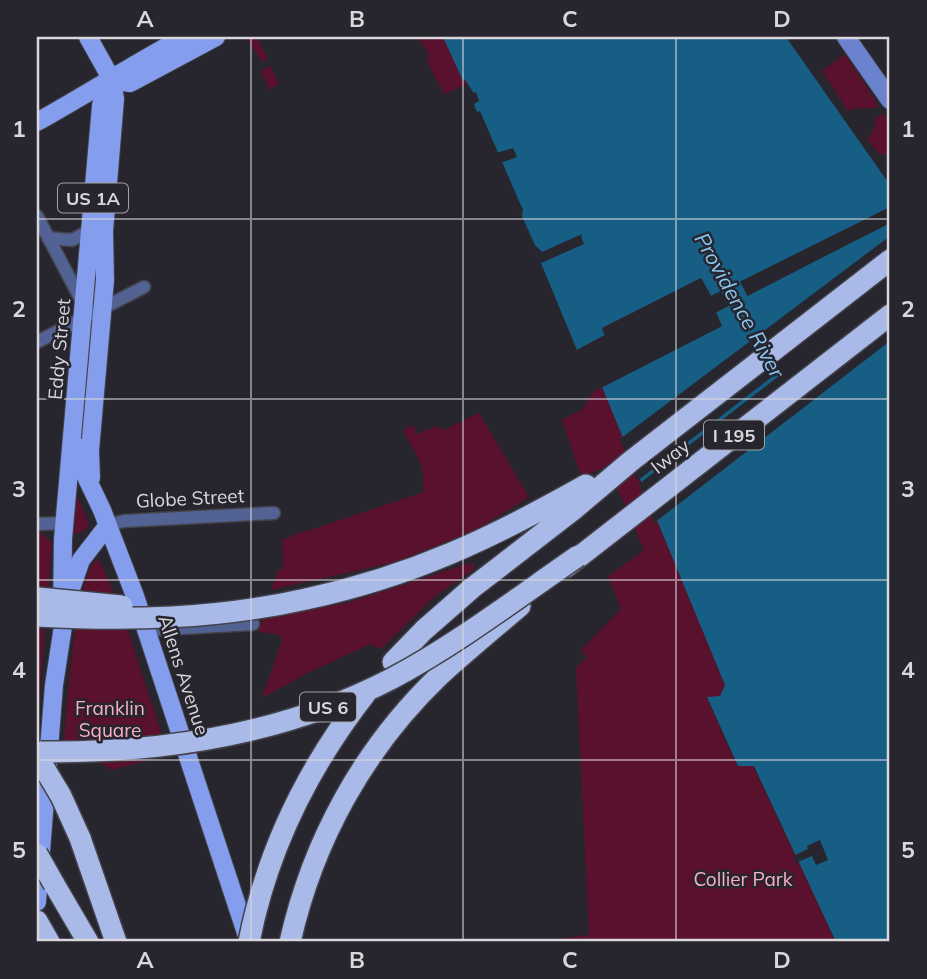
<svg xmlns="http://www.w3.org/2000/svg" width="927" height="979" viewBox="0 0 927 979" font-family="Mulish,sans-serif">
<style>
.green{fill:#59112d}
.water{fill:#175e85}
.pier{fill:#27252d}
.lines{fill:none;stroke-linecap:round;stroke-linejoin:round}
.river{stroke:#175e85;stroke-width:21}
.street-casing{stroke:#434149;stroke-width:15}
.secondary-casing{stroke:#434149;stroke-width:20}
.primary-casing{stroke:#434149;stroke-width:20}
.highway-casing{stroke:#434149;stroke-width:24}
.street{stroke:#526292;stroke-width:12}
.secondary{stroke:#6b83cf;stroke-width:18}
.primary{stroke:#849eed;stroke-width:18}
.highway{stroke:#a9bae9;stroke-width:21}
.highway-bridge-casing{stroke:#434149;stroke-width:24;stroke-linecap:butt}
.highway-bridge{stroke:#a9bae9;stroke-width:21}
.grid{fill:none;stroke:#d9d7dc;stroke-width:2;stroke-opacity:0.55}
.labels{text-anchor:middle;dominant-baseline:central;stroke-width:5;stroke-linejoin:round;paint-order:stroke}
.shield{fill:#27252d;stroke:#a4a2a8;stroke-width:2}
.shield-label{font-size:18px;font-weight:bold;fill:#d9d7dc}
.street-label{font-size:19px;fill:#d9d7dc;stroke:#27252d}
.park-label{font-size:19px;fill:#f8b0c3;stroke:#27252d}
.water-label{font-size:21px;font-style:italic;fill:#88c7f1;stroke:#27252d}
.neatline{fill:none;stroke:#d9d7dc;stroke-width:2.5}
.grid-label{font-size:23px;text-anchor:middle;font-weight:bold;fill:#d9d7dc}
</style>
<rect width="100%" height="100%" fill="#27252d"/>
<!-- green -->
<path class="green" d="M256,37L267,57L265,61H262L247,40Z
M418,37H447L462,80L465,79L467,84L444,94L427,62L429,55Z
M845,54L875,100L878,107C867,111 858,105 848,111L822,71Z
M270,66L279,83L270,90L260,71Z
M882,113L890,123V157L878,153L867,139L874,130L875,119Z
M602,387L725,685L720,696L707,698L737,766H753L836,942H558V939L589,935L576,668L587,657L581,650L621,609L608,576L644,550L608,466L581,477L562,420L583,409L592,393Z
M479,413L529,497L474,531L395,562L271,590L278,570L283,569L282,540C292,537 300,531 310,530L424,492L422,466L403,430L413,425L416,434L437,426L444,430Z
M73,498H78L89,525C86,531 77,535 70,534Z
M37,534H43L52,543L48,590L37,589Z
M96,560L101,562L127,627L168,754L112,770L64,742C67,708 75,581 96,560Z
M473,562L474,569L434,597L381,649L370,644L310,672L262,698L282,640L277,634L258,632L263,618L347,603Z
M37,628L45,630L37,723Z"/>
<!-- water -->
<path class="water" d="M443,37H786L890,185V207L861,222L868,234L890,223V942H836L754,766H738L707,697L720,696L725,685L602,387L722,326L715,313L800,268L793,256L711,296L701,278L602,329L605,335L577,350L519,210L522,208L480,111L477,112L474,104L479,101L476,92L474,93L465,80L463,81Z"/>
<!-- pier -->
<path class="pier" d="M513,148L517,157L500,163L496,153Z
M517,205L523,208L522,216L535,245L542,252L582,234L581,237L584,244L541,263Z
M890,207V211L865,224L869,230L890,219V223L716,312L722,326L599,389L601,384L717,324L712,314L713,310L796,267L792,260L712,300L708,298L700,282L606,330L607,338L579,353L577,350L605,335L602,328L701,278L711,296Z
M890,236V341L654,523L639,484L779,376L777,373L637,481L620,439Z
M820,840L828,860L816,865L812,856L795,863L793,856L808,849L807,846Z"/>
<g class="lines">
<!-- river -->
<path class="river" d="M717,261L751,325"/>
<defs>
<path id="street" d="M37,216L79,296L87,303
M48,238L72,240L91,230
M37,342L144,287
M37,524L64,523
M108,525L124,521L274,513
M147,630L253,624"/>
<path id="secondary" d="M846,37L890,100"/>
<path id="primary" d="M88,37L112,80L115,99L104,231L105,280L90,450L91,478
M112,80L130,83L216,37
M37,122C87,94 134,64 184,37
M75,445L79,462L102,510L135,596L249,942
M62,611L63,539L101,106L105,90L112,80
M37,902L54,685L67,600L81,560L108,525"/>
<path id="highway" d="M566,567L890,315
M306,599C413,576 492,538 586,485
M393,662L424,630L472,588L573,510L631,461L890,260
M80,838L116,942
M54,884L88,942
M37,921L49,942
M290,942C313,840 364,748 439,676C465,652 493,629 520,606"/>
</defs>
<!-- street casing -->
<use href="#street" class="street-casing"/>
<!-- secondary casing -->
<use href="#secondary" class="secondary-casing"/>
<!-- primary casing -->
<use href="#primary" class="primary-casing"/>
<!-- highway casing -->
<use href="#highway" class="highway-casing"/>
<!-- street -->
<use href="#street" class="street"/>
<!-- secondary -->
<use href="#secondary" class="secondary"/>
<!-- primary -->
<use href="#primary" class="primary"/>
<!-- highway -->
<use href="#highway" class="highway"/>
<defs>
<path id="highway-bridge" d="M38,598L122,606
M37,616C128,621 217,619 306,599
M41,752C162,753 283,735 391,679C457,644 517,598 578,556
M37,756L61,796L80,838
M37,854L54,884
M249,942C267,850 309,766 366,693"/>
</defs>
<!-- highway-bridge casing -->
<use href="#highway-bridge" class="highway-bridge-casing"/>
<!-- highway-bridge -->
<use href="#highway-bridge" class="highway-bridge"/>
</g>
<!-- grid -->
<path class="grid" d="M251,37V942M463,37V942M676,37V942M37,219H890M37,399H890M37,580H890M37,760H890"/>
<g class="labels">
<!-- shield labels -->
<g class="shield">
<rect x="58" y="183.5" width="70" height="29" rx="5"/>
<rect x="704" y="420.5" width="60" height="29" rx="5"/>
<rect x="300" y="692.5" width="56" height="29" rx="5"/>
</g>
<g class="shield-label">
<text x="93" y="198">US 1A</text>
<text x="734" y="435">I 195</text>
<text x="328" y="707">US 6</text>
</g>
<!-- street labels -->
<g class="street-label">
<text transform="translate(59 349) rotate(-85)">Eddy Street</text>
<text transform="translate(670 456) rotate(-38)">Iway</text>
<text transform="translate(190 498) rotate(-3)">Globe Street</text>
<text transform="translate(184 675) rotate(72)">Allens Avenue</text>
</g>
<!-- park labels -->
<g class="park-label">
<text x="110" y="708">Franklin<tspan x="110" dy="22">Square</tspan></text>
<text x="743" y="879">Collier Park</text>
</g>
<!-- water labels -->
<g class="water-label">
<text transform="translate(740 305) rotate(61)">Providence River</text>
</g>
</g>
<!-- border -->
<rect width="927" height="979" fill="none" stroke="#27252d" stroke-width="77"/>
<rect x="38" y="38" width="850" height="902" class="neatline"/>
<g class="grid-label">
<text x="145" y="27">A</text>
<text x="357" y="27">B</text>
<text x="570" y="27">C</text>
<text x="782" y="27">D</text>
<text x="19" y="137">1</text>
<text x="908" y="137">1</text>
<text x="19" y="317">2</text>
<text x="908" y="317">2</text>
<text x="19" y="497">3</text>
<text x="908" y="497">3</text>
<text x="19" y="678">4</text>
<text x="908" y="678">4</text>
<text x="19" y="858">5</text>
<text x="908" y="858">5</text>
<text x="145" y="968">A</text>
<text x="357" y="968">B</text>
<text x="570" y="968">C</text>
<text x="782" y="968">D</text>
</g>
</svg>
